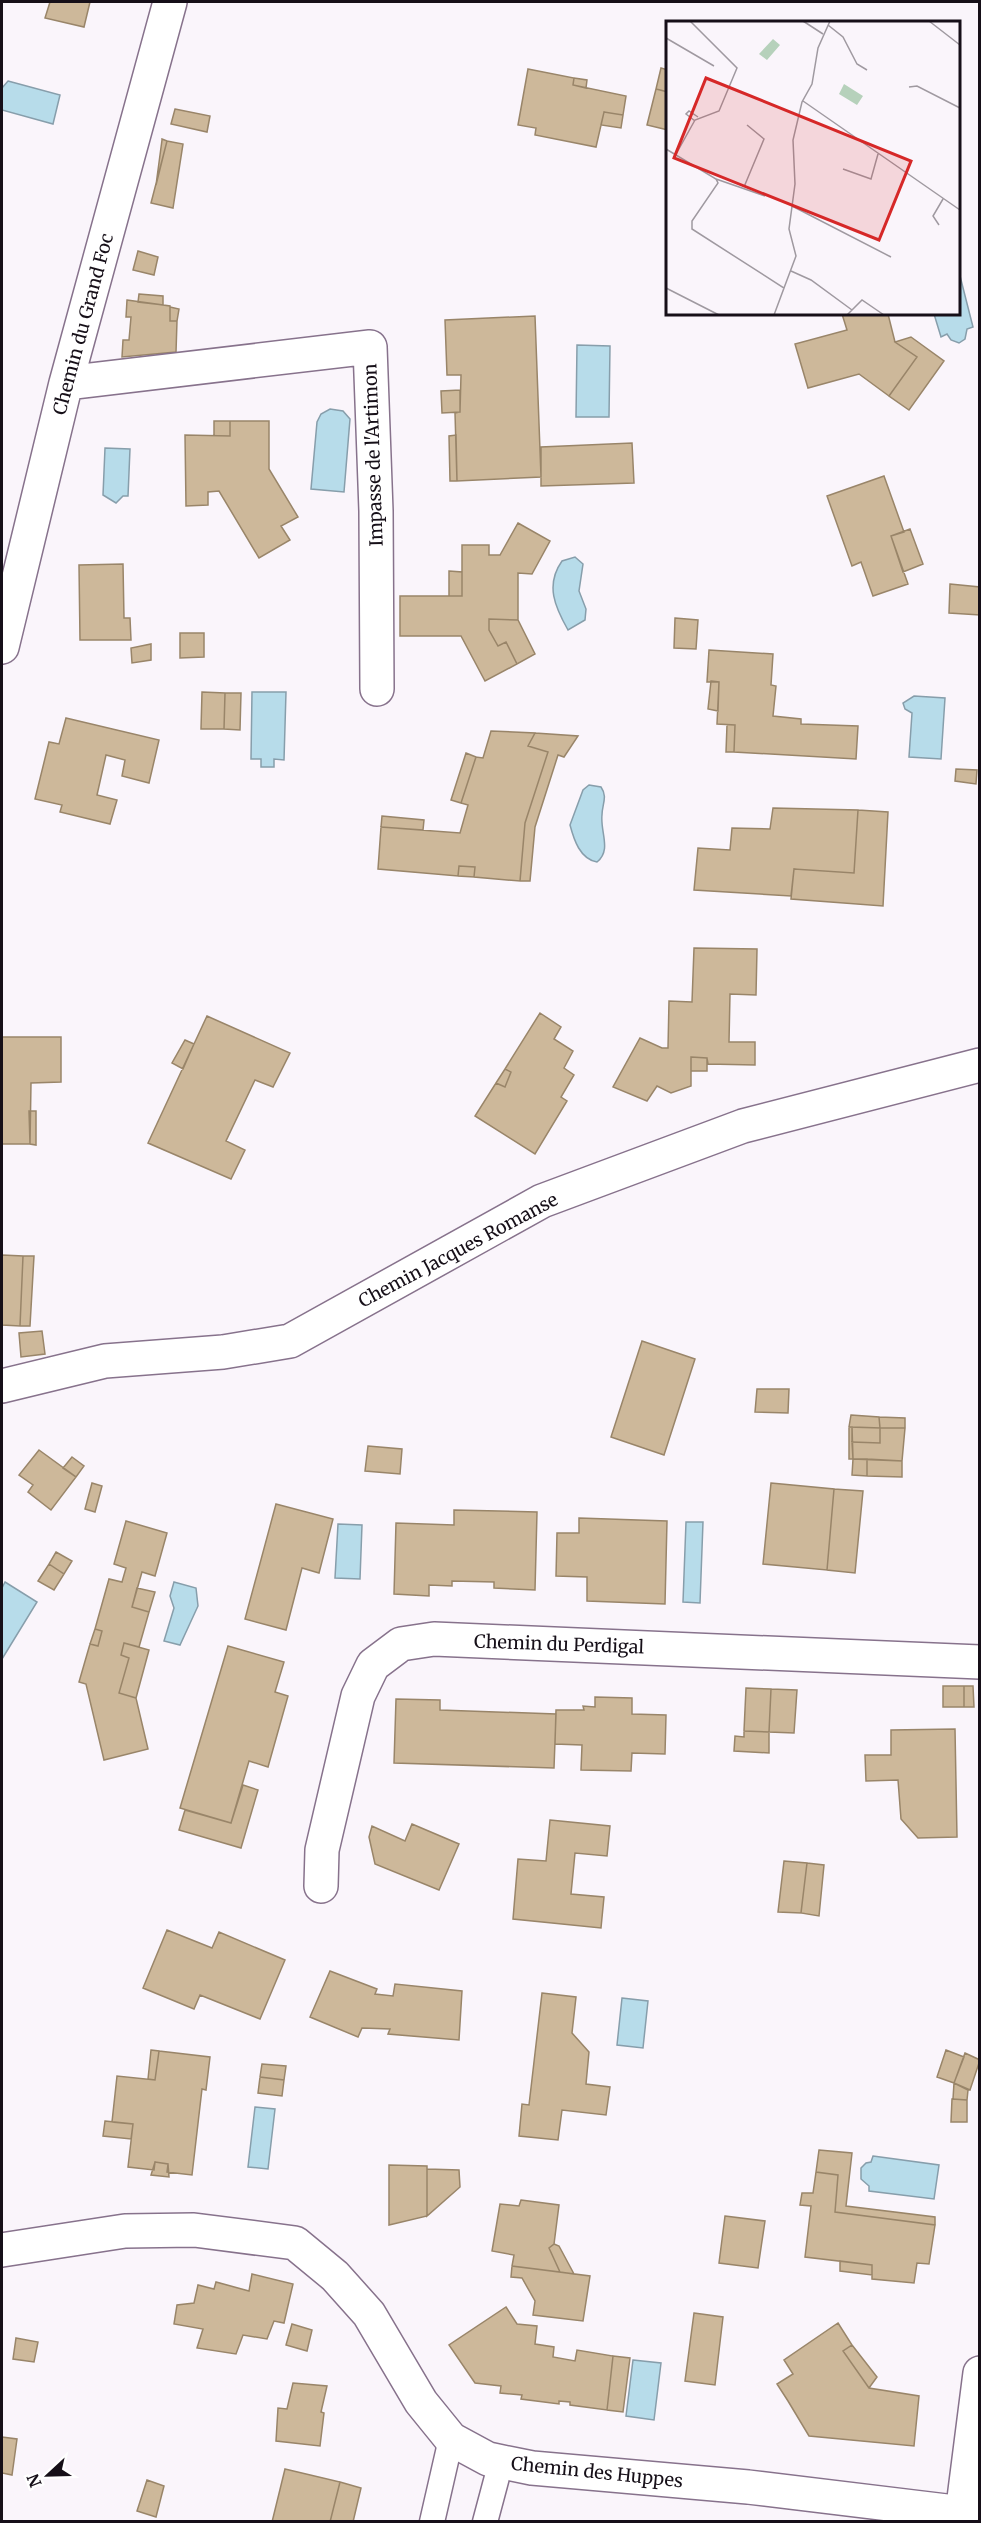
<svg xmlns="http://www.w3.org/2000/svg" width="981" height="2523" viewBox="0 0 981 2523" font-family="Merriweather,serif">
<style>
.water{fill:#b7dcea;stroke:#879eab;stroke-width:1.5}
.building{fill:#cdb89a;stroke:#998569;stroke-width:1.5}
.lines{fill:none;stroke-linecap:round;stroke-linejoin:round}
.service-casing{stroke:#87728c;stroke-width:27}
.minor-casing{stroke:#87728c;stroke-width:36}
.service{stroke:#fff;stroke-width:24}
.minor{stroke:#fff;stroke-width:33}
.labels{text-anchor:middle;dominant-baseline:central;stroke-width:6;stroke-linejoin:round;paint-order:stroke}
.street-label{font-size:18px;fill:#160f18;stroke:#fff}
.inset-road{fill:none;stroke:#9f99a0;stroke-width:1.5}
.view{fill:#d62828;fill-opacity:0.15;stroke:#d62828;stroke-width:3}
.inset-edge{fill:none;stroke:#160f18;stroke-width:3}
</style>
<rect width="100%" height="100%" fill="#faf5fb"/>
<!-- water -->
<path class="water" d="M8,81L60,95L53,124L2,110V88Z
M959,272L973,327L967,329L965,339L959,343L951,340L947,334L941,337L934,314H958Z
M577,345L610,346L609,417H576Z
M330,409L343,411L350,419L344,492L311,489L317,422L321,414Z
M105,448L130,449L128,496H123L116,503L103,495Z
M575,557L583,564L579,591L586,609L585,620L568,630C555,607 545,585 562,561Z
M252,692H286L284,760L274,759V767H261V759H251Z
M914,696L945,698L941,759L909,757L912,713L905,709L903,703Z
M589,785L601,787C608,797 602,804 602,815C600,832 612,850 597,862C580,859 574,840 570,825L583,790Z
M686,1522H703L700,1603L683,1602Z
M338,1524L362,1525L360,1579L335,1578Z
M5,1582L37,1602L2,1659V1588Z
M174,1582L196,1588L198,1606L180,1645L164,1641L174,1608L170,1596Z
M622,1998L648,2001L643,2048L617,2045Z
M255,2107L275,2109L268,2169L248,2167Z
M873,2156L939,2165L934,2199L869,2191V2186L861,2179V2168L866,2163L871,2162Z
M633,2360L661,2363L654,2420L626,2416Z"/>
<!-- building -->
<path class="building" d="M50,2H90L84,27L45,18Z
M661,68L668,70V92L656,89Z
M528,69L574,78L573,85L626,96L623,115L604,112L596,147L535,135L536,128L518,125Z
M574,78L587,80L586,88L573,85Z
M656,89L668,92V130L647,125Z
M175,109L210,116L207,132L171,124Z
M604,112L623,115L621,128L601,125Z
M162,139L167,141L156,185L162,140Z
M167,141L183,144L173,208L151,203Z
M138,251L158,257L154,275L133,270Z
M139,294L163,296V305L138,302Z
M127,300L170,306V321H177L176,352L122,357L123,340H129L131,317H126Z
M170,307L179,309L177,321H170Z
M842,314H888L895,342L917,357L889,396L859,374L808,388L795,344L847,330Z
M535,316L541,477L457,481L455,413L460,412L461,375H447L445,320Z
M911,337L944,361L909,410L889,396L917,357L895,342Z
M460,390V412L442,413L441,391Z
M214,421H230V436H214Z
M230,421H269V469L298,517L281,526L290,540L259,558L219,491L208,492V505L186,506L185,435L230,436Z
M456,435L457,481H450L449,436Z
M632,443L634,483L541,486V447Z
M884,476L904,532L891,536L908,584L873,596L861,562L852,566L827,496Z
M518,523L550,541L532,574L518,573V620L489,619V630L498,646L506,642L517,664L485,681L461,636H400V596H462V545H489V555H500Z
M910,529L923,564L903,572L891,536Z
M123,564L124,618H130L131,640H80L79,565Z
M449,571L462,572V596H449Z
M950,584L980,587V615L949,613Z
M675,618L698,620L696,649L674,648Z
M489,619L518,620L535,654L517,664L506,642L498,646L489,630Z
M180,633H204V657L180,658Z
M151,644V660L132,663L131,648Z
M709,650L773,654L771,685L776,686L773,716L801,719V724L858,726L856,759L734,752L735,725L717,724L719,682H707Z
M711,681L719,682L718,711L708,709Z
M202,692L225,693L224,729H201Z
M225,693H241L240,730L224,729Z
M66,718L159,740L149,783L122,776L125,760L106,755L97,795L117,800L110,824L60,812L62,805L35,799L49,742L59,744Z
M727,725H735L734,752H726Z
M491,731L535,733L528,746L548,752L525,823L520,881L474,877L475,867L459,866L458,876L378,869L381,827L460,833L468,805L461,803L476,757L483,758Z
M535,733L578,736L564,757L558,755L535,827L530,881H520L525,823L548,752L528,746Z
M466,753L476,757L461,803L451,800Z
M956,769L977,770L976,784L955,781Z
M773,808L858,810L854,873L794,869L791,896L694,890L698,848L730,850L732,828L770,829Z
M858,810L888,812L883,906L791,899L794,869L854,873Z
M382,816L424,820L423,830L381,827Z
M459,866L475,867L474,877L458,876Z
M694,948L757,949L756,995L730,994L729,1042H755V1065L708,1064L707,1058L691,1057V1086L671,1093L657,1086L647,1101L613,1087L640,1038L662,1048H668L669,1001L692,1002Z
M540,1013L561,1027L554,1039L573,1051L564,1068L574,1075L561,1097L567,1101L535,1154L475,1116L496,1083L505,1087L511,1072L505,1069Z
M207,1016L290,1053L273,1087L255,1080L226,1141L245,1150L231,1179L148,1143Z
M2,1037H61V1082L31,1083L30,1144H2V1167Z
M185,1040L194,1044L183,1069L172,1063Z
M691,1057L707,1058V1071H691Z
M505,1069L511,1072L505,1087L496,1083Z
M29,1111H36V1145L30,1144Z
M2,1255L23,1256L20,1326L2,1325Z
M23,1256H34L30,1326H20Z
M42,1331L45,1354L21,1357L19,1333Z
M642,1341L695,1359L664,1455L611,1437Z
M757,1389H789L788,1413L755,1412Z
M851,1415L879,1417L880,1428L849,1427Z
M879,1417L905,1418V1428H880Z
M849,1427H852L853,1459H849Z
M852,1427L880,1428V1443L852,1442Z
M880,1428H905L902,1461L853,1459L852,1442L880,1443Z
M368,1446L402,1449L400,1474L365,1471Z
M39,1450L76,1477L51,1510L28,1492L33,1485L19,1475Z
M72,1457L84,1466L76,1477L63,1468Z
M853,1459H867V1476L852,1475Z
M867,1459L902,1461V1477L867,1476Z
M92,1483L102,1486L95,1512L85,1509Z
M771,1483L834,1489L827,1570L763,1564Z
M834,1489L863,1491L855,1573L827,1570Z
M276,1504L333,1519L319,1573L302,1568L286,1630L245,1619Z
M454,1510L537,1512L535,1590L494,1588V1582L452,1581V1586L429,1585V1596L394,1594L396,1523L454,1525Z
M579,1518L667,1521L665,1604L587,1601V1577L556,1576L557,1533H579Z
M126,1521L167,1533L155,1576L142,1572L132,1607L149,1612L139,1647L124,1643L121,1655L129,1658L119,1693L136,1698L148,1749L104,1760L86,1684L79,1682L90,1644L98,1646L102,1631L95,1629L109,1579L122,1582L126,1568L114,1564Z
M56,1552L72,1561L64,1574L49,1564Z
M49,1564L64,1574L54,1590L38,1581Z
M137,1588L155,1592L149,1612L132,1607Z
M95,1629L102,1631L98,1646L90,1644Z
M124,1643L149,1650L136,1698L119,1693L129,1658L121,1655Z
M228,1646L284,1662L275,1692L288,1696L268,1767L249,1761L231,1823L180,1808Z
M943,1686H964V1707H943Z
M964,1686H973L974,1707H964Z
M746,1688L771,1689L769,1732L744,1731Z
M771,1689L797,1690L794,1733L769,1732Z
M595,1697L632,1698V1714L666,1715L665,1754L632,1753L631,1771L581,1770L582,1745L555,1744L556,1710H584L583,1706L595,1707Z
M396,1699L440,1700V1710L556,1714L554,1768L394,1763Z
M955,1729L957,1837L918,1838L901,1819L898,1780L866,1781L865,1755H891V1730Z
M744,1731L769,1732V1753L734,1751L735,1736L744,1737Z
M243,1785L258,1790L241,1848L179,1830L185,1810L231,1823Z
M550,1820L610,1826L607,1856L575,1853L571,1894L604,1897L601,1928L513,1919L518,1859L546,1861Z
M412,1824L459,1844L439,1890L375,1864L369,1837L372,1826L405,1841Z
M784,1861L807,1863L801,1913L778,1912Z
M807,1863L824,1865L819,1916L801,1913Z
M167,1930L212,1948L219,1932L285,1960L260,2019L200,1995L194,2009L143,1988Z
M330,1971L377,1989L375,1994L393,1996L395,1984L462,1991L459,2040L388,2034L390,2029L362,2028L358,2037L310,2017Z
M542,1993L576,1997L572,2033L589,2052L586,2084L610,2087L606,2115L562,2110L558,2140L519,2136L522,2104L529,2105Z
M151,2050L159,2051L155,2080L148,2079Z
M946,2050L964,2057L954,2083L937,2077Z
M159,2051L210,2057L206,2090L202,2089L192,2175L167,2172L168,2164L155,2162L154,2170L128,2167L133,2124L112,2122L117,2076L155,2080Z
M965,2053L980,2060L970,2090L954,2083Z
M262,2064L286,2066L284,2080L260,2077Z
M260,2077L284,2080L282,2096L258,2093Z
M954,2083L968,2090L967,2100L953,2099Z
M952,2099L967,2100V2122H951Z
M105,2121L133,2124L131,2139L103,2136Z
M819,2150L852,2153L846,2206L935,2217V2225L835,2212L838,2175L816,2172Z
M155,2162L168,2164L169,2177L151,2175Z
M389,2165L427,2166V2216L389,2225Z
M427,2169L459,2170L460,2187L427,2216Z
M816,2172L838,2175L835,2212L935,2225L929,2264L917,2263L914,2283L872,2279V2265L805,2257L811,2206L800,2205L802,2193H813Z
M521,2200L559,2205L554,2244L549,2248L560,2272L512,2266L514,2255L492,2251L500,2204L519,2206Z
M725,2216L765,2221L758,2268L719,2263Z
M554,2244L559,2246L574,2274L560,2272L549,2248Z
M840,2261L872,2265V2275L840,2271Z
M512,2266L590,2276L583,2321L533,2315L535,2301L522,2278L511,2277Z
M252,2274L293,2284L284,2323L274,2321L267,2339L243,2335L236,2354L197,2348L203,2329L174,2324L177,2305L194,2303L198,2285L214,2289L216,2282L249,2291Z
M506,2307L517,2324L537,2326L535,2344L554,2347L553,2357L575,2361L577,2350L613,2356L607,2410L570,2405V2402L559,2401V2404L521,2399L522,2395L500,2393L501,2386L475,2383L449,2345Z
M694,2313L723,2317L715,2385L685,2381Z
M838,2323L852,2345L843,2351L869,2388L919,2396L914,2446L809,2436L788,2401L777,2384L793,2374L784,2360Z
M292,2324L312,2330L307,2351L286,2345Z
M16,2338L38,2342L34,2362L13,2359Z
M852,2345L877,2377L869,2388L843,2351Z
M613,2356L630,2358L623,2412L607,2410Z
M293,2383L327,2386L321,2412L324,2413L320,2446L276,2441L278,2408L287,2409Z
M2,2437L17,2439L12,2475L2,2473Z
M285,2469L340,2482L330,2522H272Z
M147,2480L164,2486L156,2517L137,2511Z
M340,2482L361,2488L353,2522H330Z"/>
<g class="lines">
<defs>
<path id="service" d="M432,2522L451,2439
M485,2522L501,2462"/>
<path id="minor" d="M66,383L370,347L376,511L377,689
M2,647L66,383L170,2
M2,1386L105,1361L223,1352L290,1341L542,1201L743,1126L980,1065
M321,1886L322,1850L358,1696L373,1665L401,1644L434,1639L980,1662
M2,2250L125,2231L194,2230L295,2243L335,2276L369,2314L421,2402L451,2439L488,2459L532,2468L748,2487L963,2513
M961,2522L980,2373"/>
</defs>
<!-- service casing -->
<use href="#service" class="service-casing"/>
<!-- minor casing -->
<use href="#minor" class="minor-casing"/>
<!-- service -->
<use href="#service" class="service"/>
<!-- minor -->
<use href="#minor" class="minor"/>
</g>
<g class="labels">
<!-- street labels -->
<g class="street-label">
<text transform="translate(83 324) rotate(-75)">Chemin du Grand Foc</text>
<text transform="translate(373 455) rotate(-92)">Impasse de l'Artimon</text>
<text transform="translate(458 1250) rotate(-28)">Chemin Jacques Romanse</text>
<text transform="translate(559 1644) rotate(2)">Chemin du Perdigal</text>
<text transform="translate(597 2472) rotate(6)">Chemin des Huppes</text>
</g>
</g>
<!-- overview -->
<g transform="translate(666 21)">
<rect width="294" height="294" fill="#faf5fb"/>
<path d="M107,18L114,24L101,39L93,33ZM178,63L197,75L191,84L173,73Z" fill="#b6d1bb"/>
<path class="inset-road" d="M137,0L157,13M263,0L294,24M162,4L177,16L191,43L201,49M0,17L48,45M243,66L251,65L294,87M137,80L294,189M29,100L20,93L23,90L32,96M0,128L50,158L52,162L26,200V208L118,267L108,294M9,135L29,99L53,90L71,47L24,0M177,148L205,158L212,133M50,158L99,175M78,166L98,118L81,104M126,185L225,236M273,204L267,195L277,178M125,250L145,259L186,289M0,267L53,294M118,267L130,235L123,208L129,163L127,119L136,81L146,63L152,27L164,0M181,294L196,279L218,294"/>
<path class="view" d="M40,57L245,140L213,219L8,137Z"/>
<rect width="294" height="294" class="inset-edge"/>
</g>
<!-- border -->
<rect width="981" height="2523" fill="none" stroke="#160f18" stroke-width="6"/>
<!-- north arrow -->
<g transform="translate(48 2475) rotate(248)" stroke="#ffffff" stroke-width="4.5" paint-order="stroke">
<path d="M0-4.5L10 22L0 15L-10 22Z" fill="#160f18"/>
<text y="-9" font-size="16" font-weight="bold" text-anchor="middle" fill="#160f18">N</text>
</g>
</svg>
